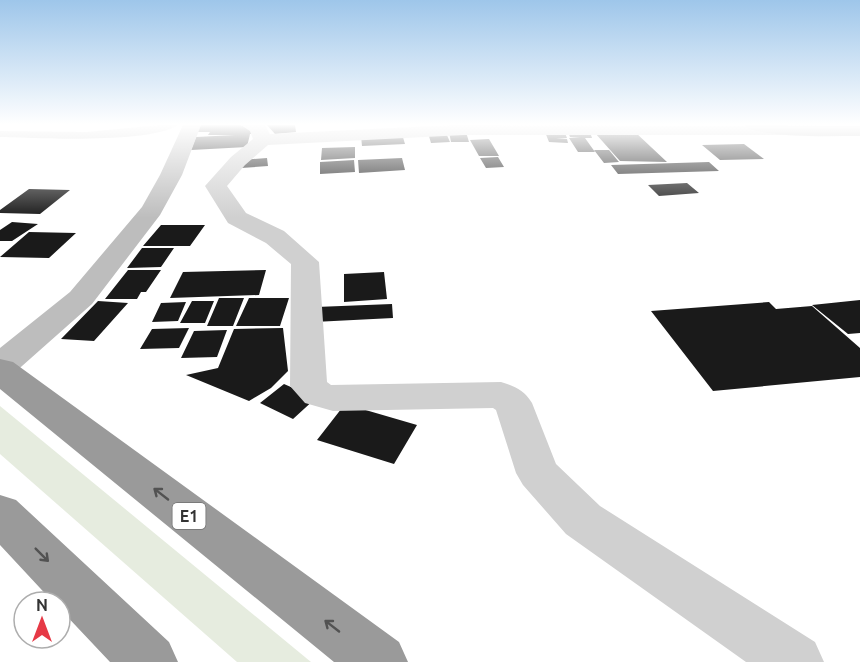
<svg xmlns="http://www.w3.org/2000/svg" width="860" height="662" viewBox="0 0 860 662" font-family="Ubuntu,sans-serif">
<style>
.green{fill:#e6ecdf}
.building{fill:#1a1a1a}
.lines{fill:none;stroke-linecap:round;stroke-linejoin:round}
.service{fill:#d0d0d0;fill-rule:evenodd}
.minor{fill:#d0d0d0;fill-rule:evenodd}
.secondary{fill:#bdbdbd;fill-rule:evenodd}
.motorway{fill:#9a9a9a;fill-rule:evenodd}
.oneway{stroke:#525252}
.labels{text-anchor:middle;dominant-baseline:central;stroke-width:6;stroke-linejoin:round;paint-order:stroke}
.shield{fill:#fff;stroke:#707070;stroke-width:1.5}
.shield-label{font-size:16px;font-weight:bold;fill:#333}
</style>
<rect width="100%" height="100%" fill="#fff"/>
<!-- green -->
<path class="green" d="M0,406L28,429L311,662H237L0,454Z"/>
<!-- building -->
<path class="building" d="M199,125H240L254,130L253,134H250L247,147L191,150L196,137L235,135H208L210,132H195Z
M267,125H295L296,132L275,134Z
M449,132H466L469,142H451Z
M545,132L565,133L567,138H556L567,139L568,143L549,142Z
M568,132H590L592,138H585L595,152H578L569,138L580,137H570Z
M635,132L667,162L620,161L595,133Z
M428,133H446L450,142L431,143Z
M402,134L405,144L362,146L361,136Z
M489,139L499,156H479L470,140Z
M744,144L764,159L720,160L702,145Z
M355,147V158L321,160L322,148Z
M594,150H609L619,162L604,163Z
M498,157L504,167L486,168L480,158Z
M267,158L268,166L241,168V160Z
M402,158L405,170L359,173L358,160Z
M354,160L355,172L320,174V162Z
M709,162L719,171L618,174L611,165Z
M687,183L699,193L659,196L648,185Z
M29,189L70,190L40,214L0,213V210Z
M12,222L38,224L12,241H0V230Z
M161,225H205L190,246H143Z
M29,232L76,233L49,258L0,257Z
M142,248H174L161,267L127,268Z
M128,270H161L146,292H141L137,299H105Z
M266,270L259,295L170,298L183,272Z
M384,272L387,299L344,302V274Z
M219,298H244L233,326H207Z
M249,298H289L280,326H236Z
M860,300V333L848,334L812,305Z
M98,301L128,303L94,341L61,339Z
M192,301H214L205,323H180Z
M186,302L178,321L152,322L161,303Z
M769,302L776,309L812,306L860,348V377L713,391L651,311Z
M392,304L393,318L314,322L316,307Z
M189,328L179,348L140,349L152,329Z
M283,328L288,371L271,388L249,401L186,375L218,368L234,329Z
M227,330L217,357L181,358L194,331Z
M284,384L316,398L293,419L260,403Z
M345,404L417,425L394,464L317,440Z"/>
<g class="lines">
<!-- service -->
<path class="service" d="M159,125H178C150,144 36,138 0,137V131L87,132Z"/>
<!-- minor -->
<path class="minor" d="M241,125H265L270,134L453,125L796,126L799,130L796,134L790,135H464L268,145L245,165L227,186L246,213L284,231L319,262L327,382L331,385L501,382C515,386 524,390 532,403L556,464L600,506L815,642L824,662H746L566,534L523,485L516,473L496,410L493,408L333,411L305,403L290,386L291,264L266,243L228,223L205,186L231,157L253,139L250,131Z"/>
<!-- secondary -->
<path class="secondary" d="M183,125H201L182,175L160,215L92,304L13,374L0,377V348L70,292L142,207L160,175Z
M745,125L860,126V136C823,136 784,138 748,129Z"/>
<!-- motorway -->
<path class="motorway" d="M0,359L13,362L399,642L408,662H334L0,389Z
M0,495L16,500L169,642L178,662H110L60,609V602H53L0,545Z"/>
</g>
<!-- one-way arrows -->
<defs><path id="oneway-shaft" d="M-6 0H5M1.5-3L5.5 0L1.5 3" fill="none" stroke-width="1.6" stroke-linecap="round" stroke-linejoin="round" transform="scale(1.5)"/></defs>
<g class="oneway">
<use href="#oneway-shaft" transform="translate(161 494) rotate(-142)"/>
<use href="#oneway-shaft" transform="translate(42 555) rotate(45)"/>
<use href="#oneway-shaft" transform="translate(332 626) rotate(-142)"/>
</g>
<!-- sky -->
<linearGradient id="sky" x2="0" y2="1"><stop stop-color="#9ec6ea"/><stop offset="0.57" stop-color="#fff"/><stop offset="1" stop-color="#fff" stop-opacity="0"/></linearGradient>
<rect width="860" height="218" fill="url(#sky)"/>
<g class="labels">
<!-- shield labels -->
<rect class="shield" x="172.5" y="503" width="33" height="26" rx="4.5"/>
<g class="shield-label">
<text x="189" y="516">E1</text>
</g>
</g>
<!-- north arrow -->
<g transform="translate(42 620)"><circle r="28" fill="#ffffff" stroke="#adadad" stroke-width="1.5"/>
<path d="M0-4.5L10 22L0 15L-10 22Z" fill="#e63946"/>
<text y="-9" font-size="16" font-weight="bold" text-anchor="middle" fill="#333333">N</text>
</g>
</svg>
